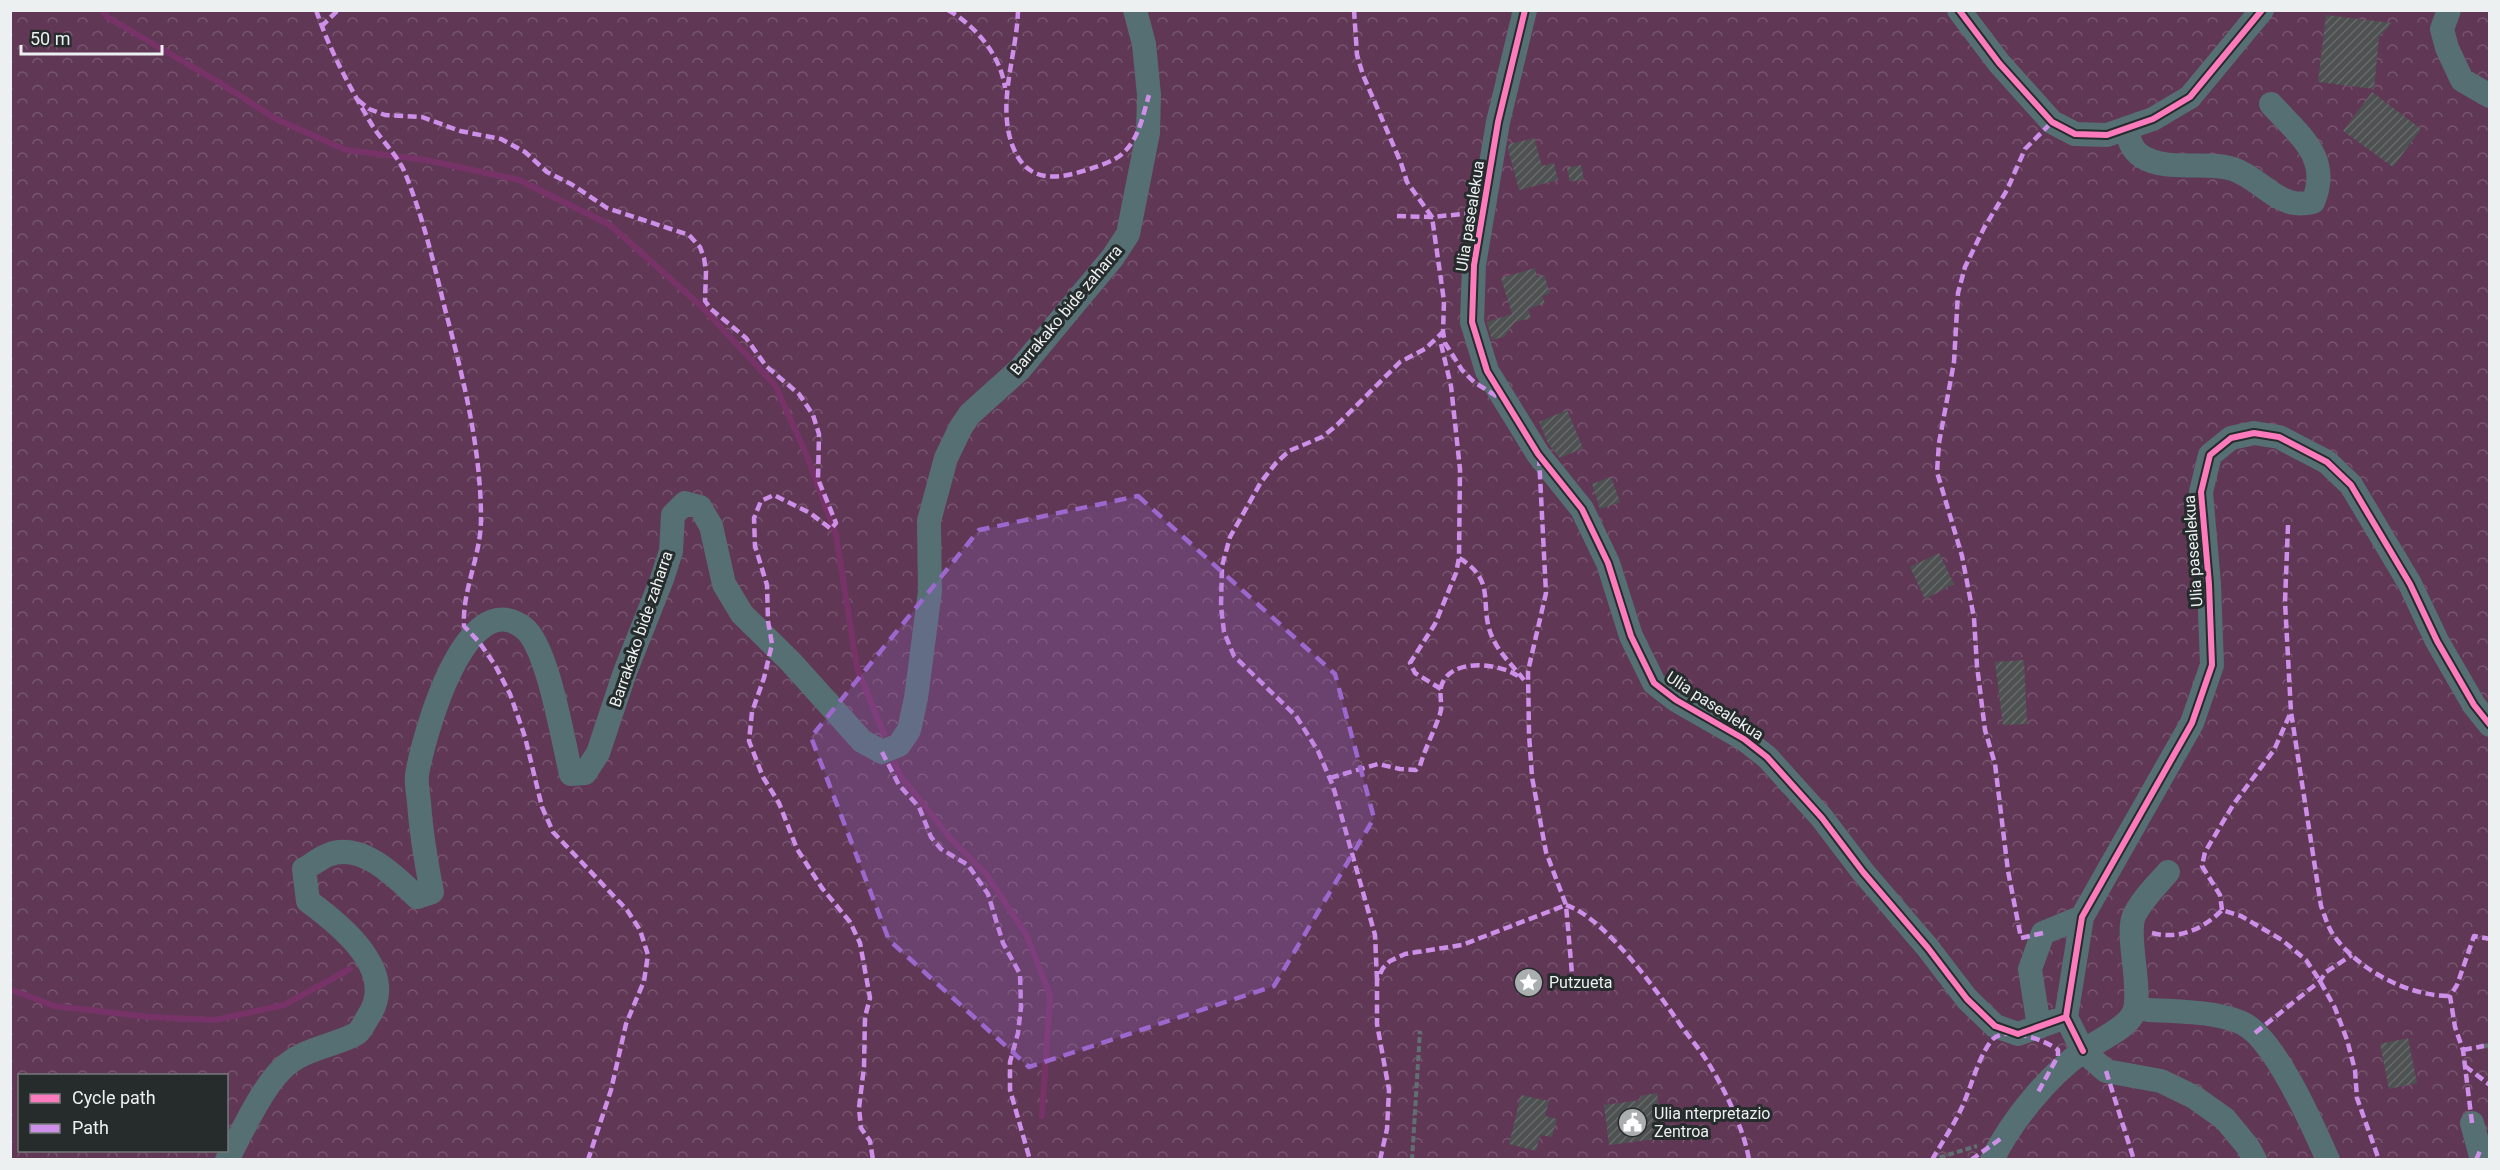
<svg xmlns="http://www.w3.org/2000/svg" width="2500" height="1170" viewBox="0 0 2500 1170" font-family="Roboto,sans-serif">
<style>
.forest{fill:url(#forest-crowns);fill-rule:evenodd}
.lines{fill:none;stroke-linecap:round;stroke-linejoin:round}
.stream{stroke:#773367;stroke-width:6}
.building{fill:url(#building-hatch)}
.path{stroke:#606f71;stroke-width:4;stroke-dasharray:6 3;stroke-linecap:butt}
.minor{stroke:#556f73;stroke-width:24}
.quiet{stroke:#ce8fe9;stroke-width:4.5;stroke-dasharray:9 4.5;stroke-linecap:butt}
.cycleway-casing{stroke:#262b2c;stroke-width:10}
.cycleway{stroke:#fd7abc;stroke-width:6}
.marked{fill:#9d67ce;fill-opacity:0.2;stroke:#9d67ce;stroke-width:4.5;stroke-dasharray:12 8;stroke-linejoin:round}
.labels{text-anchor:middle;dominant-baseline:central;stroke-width:6;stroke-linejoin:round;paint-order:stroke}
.street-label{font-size:16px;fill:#ecf0f0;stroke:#262b2c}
.poi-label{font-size:16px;fill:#ecf0f0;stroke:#262b2c;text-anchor:start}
</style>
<defs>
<pattern id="forest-crowns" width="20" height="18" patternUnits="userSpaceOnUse" patternTransform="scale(1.5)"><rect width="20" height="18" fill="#603856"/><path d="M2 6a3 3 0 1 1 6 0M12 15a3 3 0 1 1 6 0" fill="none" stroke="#77556f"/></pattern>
<pattern id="building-hatch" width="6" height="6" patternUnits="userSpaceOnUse" patternTransform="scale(1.5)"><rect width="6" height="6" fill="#4e5151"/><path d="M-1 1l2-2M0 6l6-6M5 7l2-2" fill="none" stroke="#686a6a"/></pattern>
</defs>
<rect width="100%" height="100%" fill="#313435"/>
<!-- forest -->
<path class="forest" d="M10,11H2489V1159H11ZM20,1076H226V1150H20Z"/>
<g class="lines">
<!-- stream -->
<path class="stream" d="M103,10L107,17L220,83L276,119L346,150L426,160L519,180L610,225L701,306L775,385L807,456L836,535L857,668L884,734
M895,763L900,775L951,839L986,874L1026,934L1050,995L1042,1116
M10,989L54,1006L150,1017L215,1020L284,1005L350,969"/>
</g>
<!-- building -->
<path class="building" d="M2326,15L2392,23L2379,37L2374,89L2318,82Z
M2372,92L2421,129L2393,167L2343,131Z
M1534,138L1542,166L1554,163L1558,180L1519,190L1508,149L1509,144Z
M1581,165L1584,179L1570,182L1567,168Z
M1535,268L1537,277L1544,275L1550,293L1542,296L1545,303L1528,309L1531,318L1515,322L1504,337L1492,340L1487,322L1512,314L1501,278Z
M1567,410L1583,448L1560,458L1548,443L1539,422Z
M1611,477L1620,502L1600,509L1592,484Z
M1939,553L1954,584L1925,599L1910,567Z
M2024,660L2027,724L2003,725L1995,662Z
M2408,1038L2417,1083L2389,1089L2380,1044Z
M1657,1093L1663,1138L1609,1145L1604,1105L1641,1100L1640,1096Z
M1521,1095L1549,1101L1545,1116L1557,1119L1552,1137L1540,1135L1536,1151L1509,1144Z"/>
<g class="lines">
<!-- path -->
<path class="path" d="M2484,1046L2490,1045
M1412,1160L1420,1031
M1931,1160L1977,1146"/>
<!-- minor -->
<path class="minor" d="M1525,10L1498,122L1474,265L1472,322L1487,371L1538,454L1582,509L1608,563L1631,636L1654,683L1676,700L1744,739L1767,757L1822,818L1863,872L1928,948L1967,999L1995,1026L2018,1034L2066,1017
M1959,10L1999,63L2052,122L2075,134L2107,135L2153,119L2190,97L2262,10
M2449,10L2442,29L2447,48L2462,80L2490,96
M2127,128C2128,139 2131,149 2141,156C2168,173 2205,160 2233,169C2255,176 2272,199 2294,203C2300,204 2308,203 2313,202C2332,158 2299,135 2271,104
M2149,1010C2176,1011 2221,1012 2244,1024C2276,1041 2313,1126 2328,1160
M2039,1027L2030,969L2043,933L2082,917
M2472,1123L2482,1160
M227,1160C241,1134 261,1090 281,1070C301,1049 330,1047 354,1035C361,1032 364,1023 368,1017C399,972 342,926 308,901L304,869C312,865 320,858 328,855C361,841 396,877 417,897L432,892C426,862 421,832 419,802C418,793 416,783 417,775C423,738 465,582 524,628C548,647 563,741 571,774L585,773L598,753L625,672L662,579L671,551L673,515L685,503L700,507L711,526L724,584L742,614L790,661L862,741L882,752L899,745L909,730L916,698L930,591L929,521L946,458L961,427L970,414L1020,369L1113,257L1128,234L1148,133L1149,95L1144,44L1135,10
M1992,1160C2012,1120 2047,1077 2083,1051C2097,1041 2122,1031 2132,1016C2145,997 2125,937 2134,916C2142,899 2156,886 2168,872
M2255,1160L2248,1147L2225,1119L2194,1097L2161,1081L2106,1071L2083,1051L2066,1017L2082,917L2192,723L2212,665L2209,584L2201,492L2210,455L2231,438L2254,433L2279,437L2327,462L2351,485L2410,584L2437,641L2474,705L2490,725"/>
<!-- quiet -->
<path class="quiet" d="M316,10C330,51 350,88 372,125C383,143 400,157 407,178C424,221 434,264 445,309C463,377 481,448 481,519C481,556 462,590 464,626L479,642L495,665L510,694L525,737L542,807L553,832L627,910L640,930L648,955L644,981L626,1024L611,1090L588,1160
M948,10C976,26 1001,56 1005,88
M1018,10C1017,55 996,104 1013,147C1028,185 1059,179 1090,169C1101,165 1115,161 1123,153C1139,139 1143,115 1149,95
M1354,10L1357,55L1363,75L1401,163L1407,182L1432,217L1444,301L1443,332L1445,343L1462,370L1474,382L1501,399
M321,27L338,10
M358,100L369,109L385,115L422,117L460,131L501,139L525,152L547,172L571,184L607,208L689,235L700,247L704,258L706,271L705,301L711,309L746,338L766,366L799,394L813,415L819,434L818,479L836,523L831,529L810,513L774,495L761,501L754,518L755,546L767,585L768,621L772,644L764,678L752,712L749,741L763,777L779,803L797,849L822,888L850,922L860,943L870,998L865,1017L864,1067L859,1108L861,1128L870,1141L873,1160
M1397,216L1432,217L1483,212
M1441,344L1451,386L1460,469L1459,558C1499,582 1477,605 1493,639C1500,654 1514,667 1524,680
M1539,457L1546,593L1528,671L1529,734L1532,777L1546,852L1566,905L1572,974
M2288,525L2285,602L2291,712L2321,906C2325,916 2328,928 2334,936C2360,971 2408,996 2450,996
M1441,689L1415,673L1410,663L1435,624L1456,573L1459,558
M882,752L899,785L919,807L931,837L941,849L968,865L988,894L1003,943L1020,974L1021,1007L1018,1033L1010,1062V1090L1030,1160
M1330,778L1378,764L1400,769L1416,770L1420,766C1425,748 1434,732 1440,714C1443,705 1439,695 1441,687C1449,657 1499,663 1518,676
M1566,905C1607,919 1659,994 1684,1030C1694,1043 1705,1056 1713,1071C1727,1094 1745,1133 1749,1160
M2222,910L2220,895L2202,866L2205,852L2233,805L2274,750L2291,712
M2043,933L2021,938L2008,871L1995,764L1985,730L1977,666L1974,618L1962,556L1937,472L1939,443L1954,362L1958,293L1965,267L1984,228L2007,190L2025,149L2052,122
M2152,933C2180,940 2203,929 2222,910L2241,916L2282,940L2306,960L2320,981L2335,1008L2347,1040L2355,1070L2357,1098L2379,1160
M1377,980L1375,935L1333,786L1318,751L1296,716L1234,656L1224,632L1221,606L1222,566L1230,537L1261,482L1276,463L1289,451L1322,437L1336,426L1400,362L1425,349L1443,332
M2255,1033L2320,981L2326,972L2352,955
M2463,1050L2484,1046
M2465,1066L2490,1085
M2106,1071L2134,1160
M2472,1123L2463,1050L2455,1027L2450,996L2457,985L2474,936L2490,939
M1380,1160L1387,1129L1389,1090L1377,1024V980L1383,968L1390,961L1405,954L1462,945L1566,905
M1932,1160C1942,1142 1954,1125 1962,1107C1971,1088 1979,1054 1993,1039C2006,1026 2046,1040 2058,1050V1056L2037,1094
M1971,1160L2003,1137
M2476,1160L2480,1151"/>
<defs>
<path id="cycleway" d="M1525,10L1498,122L1474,265L1472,322L1487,371L1538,454L1582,509L1608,563L1631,636L1654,683L1676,700L1744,739L1767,757L1822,818L1863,872L1928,948L1967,999L1995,1026L2018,1034L2066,1017
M1959,10L1999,63L2052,122L2075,134L2107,135L2153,119L2190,97L2262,10
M2083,1051L2066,1017L2082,917L2192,723L2212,665L2209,584L2201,492L2210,455L2231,438L2254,433L2279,437L2327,462L2351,485L2410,584L2437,641L2474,705L2490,725"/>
</defs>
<!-- cycleway casing -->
<use href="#cycleway" class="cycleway-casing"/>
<!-- cycleway -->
<use href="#cycleway" class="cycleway"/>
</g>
<!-- marked area -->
<path class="marked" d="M1138,496L1335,674L1374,818L1274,986L1029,1067L889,940L811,737L979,530Z"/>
<!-- icons -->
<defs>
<symbol id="sight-disc" viewBox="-11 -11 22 22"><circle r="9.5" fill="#abaeaf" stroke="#262b2c"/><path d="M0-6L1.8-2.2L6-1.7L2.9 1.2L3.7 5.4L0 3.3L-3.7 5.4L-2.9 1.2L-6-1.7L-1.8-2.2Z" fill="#fff"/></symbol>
<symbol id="civic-disc" viewBox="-11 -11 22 22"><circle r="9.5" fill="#abaeaf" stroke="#262b2c"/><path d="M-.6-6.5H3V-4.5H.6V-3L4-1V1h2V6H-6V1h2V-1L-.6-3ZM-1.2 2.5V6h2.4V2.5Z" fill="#fff"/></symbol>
</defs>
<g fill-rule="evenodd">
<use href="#sight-disc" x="1512" y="966" width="33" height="33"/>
<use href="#civic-disc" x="1616" y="1106" width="33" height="33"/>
</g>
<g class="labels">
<!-- street labels -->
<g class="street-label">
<text transform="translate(1470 216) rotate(-81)">Ulia pasealekua</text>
<text transform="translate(1066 310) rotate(-50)">Barrakako bide zaharra</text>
<text transform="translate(2193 551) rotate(-94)">Ulia pasealekua</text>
<text transform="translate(641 629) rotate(-71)">Barrakako bide zaharra</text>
<text transform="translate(1715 706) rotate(33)">Ulia pasealekua</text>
</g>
<!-- poi labels -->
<g class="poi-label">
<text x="1549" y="982">Putzueta</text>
<text x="1654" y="1113">Ulia nterpretazio<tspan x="1654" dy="18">Zentroa</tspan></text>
</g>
</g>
<!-- border -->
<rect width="2500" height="1170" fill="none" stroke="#ecf0f0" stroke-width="24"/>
<!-- legend -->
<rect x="18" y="1074" width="210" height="78" fill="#262b2c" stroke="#757a7a" stroke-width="1.5"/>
<rect x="30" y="1094" width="30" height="9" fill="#fd7abc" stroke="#757a7a" stroke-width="1.5"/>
<text x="72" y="1104" font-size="18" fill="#ecf0f0">Cycle path</text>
<rect x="30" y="1124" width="30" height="9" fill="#ce8fe9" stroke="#757a7a" stroke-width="1.5"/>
<text x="72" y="1134" font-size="18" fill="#ecf0f0">Path</text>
<!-- scale -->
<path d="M21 45v9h141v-9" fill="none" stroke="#ecf0f0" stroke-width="3"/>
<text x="30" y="45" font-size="18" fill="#ecf0f0" stroke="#262b2c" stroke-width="4.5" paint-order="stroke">50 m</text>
</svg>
